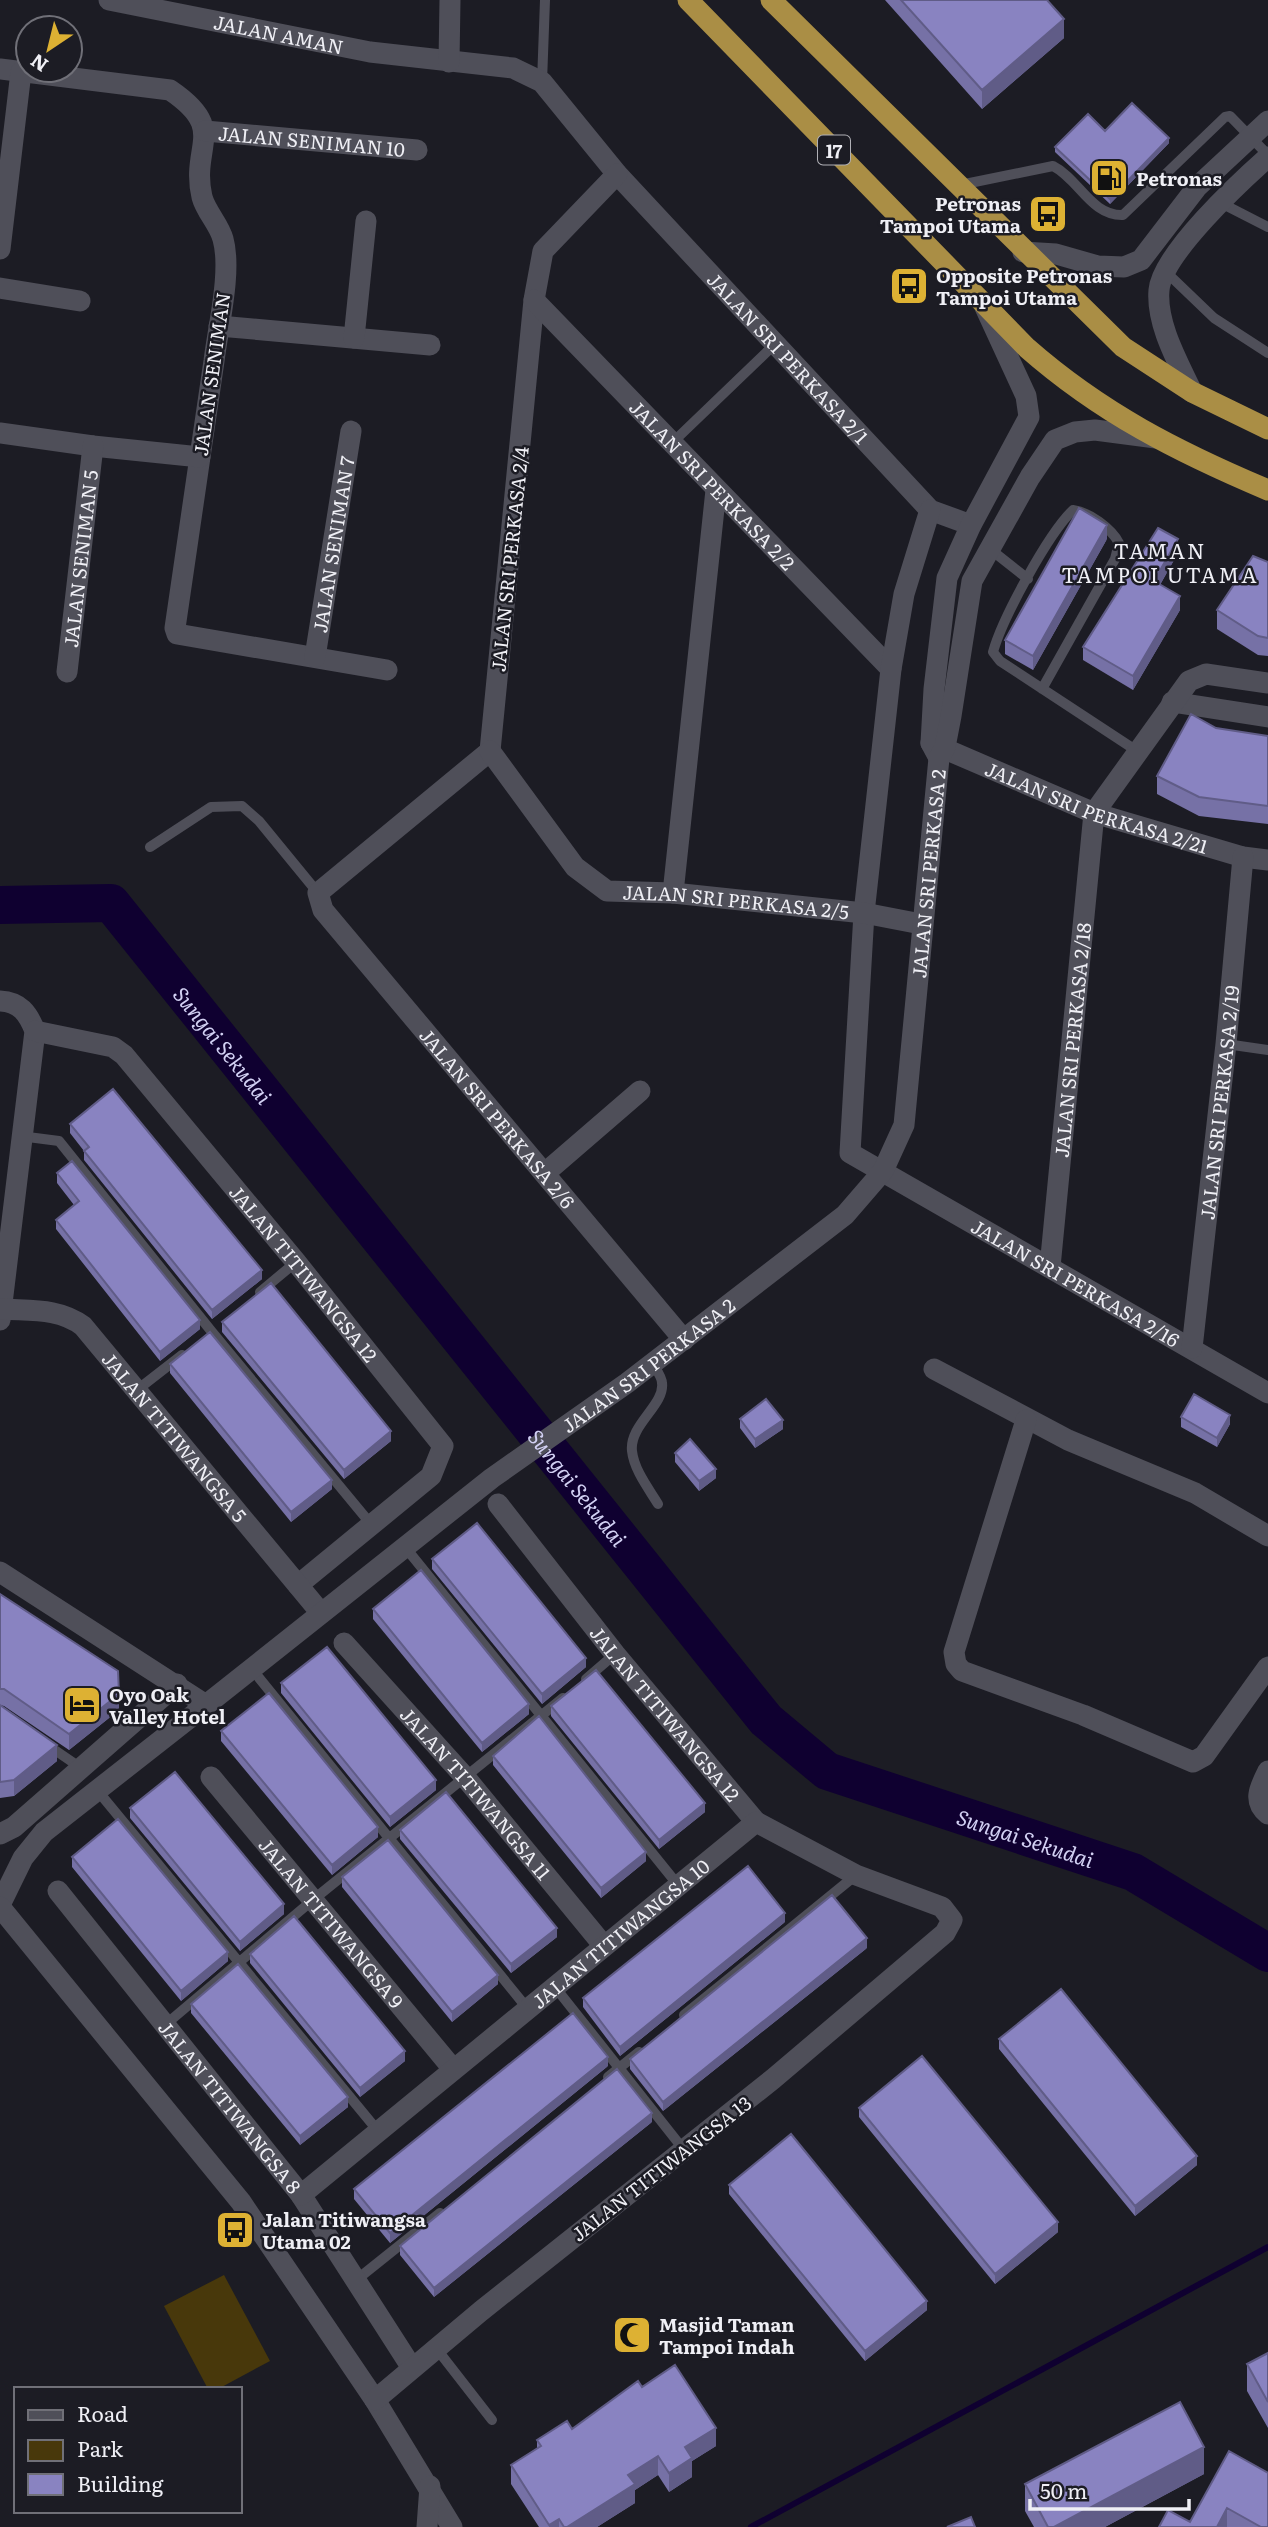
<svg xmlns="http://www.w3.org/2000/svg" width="1268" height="2527" viewBox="0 0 1268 2527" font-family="Literata,serif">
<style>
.green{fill:#48380b}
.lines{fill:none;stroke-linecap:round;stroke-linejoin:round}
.stream{stroke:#0f0030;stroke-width:6}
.river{stroke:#0f0030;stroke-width:38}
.service{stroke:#4f4f59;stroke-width:10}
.minor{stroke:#4f4f59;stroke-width:21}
.tertiary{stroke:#4f4f59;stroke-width:21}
.trunk{stroke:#aa8e45;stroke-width:21}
.wall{fill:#7671a6}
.shaded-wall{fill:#605c87}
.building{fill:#8983c1;stroke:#605c87;stroke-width:2}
.labels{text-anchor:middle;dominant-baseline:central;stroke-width:5;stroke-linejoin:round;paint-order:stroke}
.shield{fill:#1c1c24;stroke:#b0b0b6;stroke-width:2}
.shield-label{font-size:18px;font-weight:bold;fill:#efeff5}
.street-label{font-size:19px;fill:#efeff5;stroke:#1c1c24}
.poi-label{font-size:19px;font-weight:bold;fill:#efeff5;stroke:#1c1c24;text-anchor:start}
.neighbourhood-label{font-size:21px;letter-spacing:2px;fill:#efeff5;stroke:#1c1c24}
.water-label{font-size:21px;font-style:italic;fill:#d2d0f3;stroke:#1c1c24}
</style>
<rect width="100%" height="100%" fill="#1c1c24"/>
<!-- green -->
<path class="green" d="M224,2275L270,2361L218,2389H208L164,2306Z"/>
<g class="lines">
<!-- stream -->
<path class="stream" d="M751,2527L1268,2247"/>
<!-- river -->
<path class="river" id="s1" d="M0,905L111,903L766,1720L827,1771L1133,1872L1268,1953"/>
<!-- service -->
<path class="service" d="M542,82L545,0
M960,185L1053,166C1079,179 1091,216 1123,215L1225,117L1230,116L1268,155
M1219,202L1268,227
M1165,271L1214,318L1268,353
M672,443L775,344
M990,549L1028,579
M1042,689L1115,559L1119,543C1111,528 1089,512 1073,510C1048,534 1002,619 993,652L1000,661L1140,753
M150,847L211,807L242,806L259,821L318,893
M1226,1044L1268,1050
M20,1136L59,1141L212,1332L370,1523
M260,1292L296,1262
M653,1364C656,1369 662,1377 662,1383C665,1405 629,1425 632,1451C634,1470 649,1489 658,1504
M137,1390L182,1355
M405,1547L678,1885
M251,1668L527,2008
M586,1679L615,1654
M46,1744L81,1768
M97,1790L378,2131
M555,1987L684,2150
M684,2015L856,1875
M165,2025L314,1899L563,1698
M608,2077L639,2052
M355,2281L440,2213
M436,2348L492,2420"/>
<!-- minor -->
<g class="minor">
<path id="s2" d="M109,0L370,52L513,68L542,82L617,174L930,510L971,525"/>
<path d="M449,62L450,0"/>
<path d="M0,69L170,90C229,130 190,145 202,197C206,212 219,224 223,239C232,271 218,327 214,361C201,450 188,539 175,628L177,634L387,670"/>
<path id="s3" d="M205,131L417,150"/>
<path id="s4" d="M617,174L543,251L534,300L490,751L318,893L323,910L684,1340"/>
<path d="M0,249L21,72"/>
<path d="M1023,252L1056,254L1098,266L1124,267L1141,260L1197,187L1268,121"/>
<path d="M0,288L80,301"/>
<path id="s5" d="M534,300L891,669"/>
<path d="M219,326L430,345"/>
<path d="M354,338L366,221"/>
<path d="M1192,392C1178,362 1156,324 1159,290C1162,254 1241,181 1268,157"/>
<path d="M0,433L93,446L200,457"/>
<path id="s6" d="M930,510L904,594L891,669L864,913L850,1153L1268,1393"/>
<path id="s7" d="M315,657L351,431"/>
<path id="s8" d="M67,672L93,446"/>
<path d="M1172,702L1268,717"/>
<path id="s9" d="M931,743L1094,813L1243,857L1268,860"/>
<path id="s10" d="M490,751L575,867L607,891L673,893L864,913L921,924"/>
<path d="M673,893L716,490"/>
<path d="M0,1001C20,1002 28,1013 35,1031L0,1320"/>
<path id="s11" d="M35,1031L113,1047L124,1055L296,1262L443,1446L431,1476L298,1585"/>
<path d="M545,1173L640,1091"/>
<path id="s12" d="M1050,1267L1094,813L1189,681L1206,674L1268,683"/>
<path id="s13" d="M2,1309C31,1311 59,1308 83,1326L321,1613"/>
<path id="s14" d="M1192,1348L1226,1044L1243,857"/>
<path d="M934,1369L1068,1440L1195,1493L1268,1536"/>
<path d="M1026,1420L954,1652L956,1664L962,1671L1083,1715L1193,1762L1204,1756L1268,1667"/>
<path id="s15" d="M498,1504L615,1654L756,1822"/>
<path id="s16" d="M344,1643L465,1777L604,1946"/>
<path d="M1268,1771C1260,1787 1252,1801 1268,1814"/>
<path id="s17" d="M211,1777L453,2069"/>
<path d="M0,1834L14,1827L177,1684"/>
<path id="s18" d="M58,1891L301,2195L412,2368"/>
<path d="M0,1905L23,1858L44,1832L206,1705"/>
<path d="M0,1907L241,2202L375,2400L452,2527"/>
<path id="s19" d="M301,2195L756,1822L856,1875L942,1907L952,1920L945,1933L773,2079L481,2311L375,2400"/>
<path d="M427,2527L430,2486"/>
</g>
<!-- tertiary -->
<g class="tertiary">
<path d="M939,758L931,743L934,689L947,578L971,525L1029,417L1026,396L985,307"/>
<path id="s20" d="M0,1572L206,1705L492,1478L627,1383L845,1215L883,1171L904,1125L939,758L945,747L951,716L972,581L1030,477L1055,440L1075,432L1095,430L1156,438"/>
</g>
<!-- trunk -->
<path class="trunk" d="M688,0L1027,348C1101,413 1178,452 1268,490
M771,0L1123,347L1192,392L1268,429"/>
</g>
<!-- wall -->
<path class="wall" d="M885,0H1047L1064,38L982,109Z
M1105,131L1169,143L1110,204L1055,152V147Z
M1107,539L1033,670L1005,654V640Z
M1178,553L1160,585L1180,610L1133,690L1083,660V647Z
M1268,562V656L1258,655L1217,629V610Z
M1216,728L1268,736V824L1199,816L1157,794V776Z
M70,1124L262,1279L212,1319L84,1160V1151L70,1133Z
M57,1173L200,1329L160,1361L56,1229V1220L74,1205L57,1183Z
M222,1322L391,1441L344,1479L222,1332Z
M170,1364L332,1489L291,1522L170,1373Z
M1181,1417L1230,1424L1217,1447L1181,1427Z
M740,1419L783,1429L755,1448L740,1428Z
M675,1453L716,1478L699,1491L675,1462Z
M432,1559L586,1667L542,1704L432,1569Z
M0,1594L119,1710L69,1750L4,1706L0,1705Z
M373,1609L529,1714L482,1752L373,1619Z
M281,1683L436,1790L390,1827L281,1693Z
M0,1705L57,1761L14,1796L0,1798Z
M551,1706L705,1812L659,1849L551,1716Z
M221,1731L378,1837L332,1875L221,1741Z
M493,1756L646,1861L601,1898L493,1765Z
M130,1808L284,1914L240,1951L130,1818Z
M400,1830L557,1937L511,1973L400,1839Z
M72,1857L228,1961L181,2001L72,1867Z
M342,1877L498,1984L452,2022L342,1887Z
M785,1922L620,2056L583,2007V1998Z
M867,1948L663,2111L630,2069V2059Z
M250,1954L405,2061L360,2097L250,1963Z
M191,2004L348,2107L300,2145L191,2013Z
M999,2039L1197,2165L1135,2216L999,2049Z
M608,2066L390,2243L354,2199V2189Z
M859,2108L1058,2232L995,2284L859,2117Z
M652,2122L434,2297L400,2255V2246Z
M729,2185L927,2310L865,2361L729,2194Z
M1268,2353V2428L1247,2391V2364Z
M642,2387L716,2446L692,2461V2477L669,2492L658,2475L635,2490V2503L597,2527H539L511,2484V2465L537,2448V2440L572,2429Z
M1268,2473V2527H1159L1190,2522Z
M1204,2474L1105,2527H1034L1025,2511V2484Z"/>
<!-- shaded-wall -->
<path class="shaded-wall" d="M1064,19V38L982,109V90Z
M1169,138V143L1110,204V199Z
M1107,525V539L1033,670V656Z
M1178,539V553L1154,595V581Z
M1180,596V610L1133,690V676Z
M262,1270V1279L212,1319V1310Z
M200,1320V1329L160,1361V1352Z
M1230,1415V1424L1217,1447V1438Z
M783,1420V1429L755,1448V1439Z
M391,1431V1441L344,1479V1470Z
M716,1469V1478L699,1491V1481Z
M332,1480V1489L291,1522V1512Z
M586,1658V1667L542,1704V1694Z
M119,1694V1710L69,1750V1734Z
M529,1704V1714L482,1752V1743Z
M57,1745V1761L14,1796V1780Z
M436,1780V1790L390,1827V1817Z
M705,1803V1812L659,1849V1840Z
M378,1827V1837L332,1875V1865Z
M646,1852V1861L601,1898V1888Z
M284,1904V1914L240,1951V1942Z
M785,1913V1922L620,2056V2047Z
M557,1928V1937L511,1973V1964Z
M867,1938V1948L663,2111V2102Z
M228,1952V1961L181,2001V1991Z
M498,1975V1984L452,2022V2012Z
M405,2051V2061L360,2097V2088Z
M608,2057V2066L390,2243V2233Z
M348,2097V2107L300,2145V2136Z
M652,2113V2122L434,2297V2288Z
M1197,2156V2165L1135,2216V2206Z
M1058,2222V2232L995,2284V2274Z
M927,2301V2310L865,2361V2351Z
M716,2428V2446L692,2461V2477L669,2492V2473L685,2447Z
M1204,2447V2474L1105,2527H1054Z
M658,2456V2475L635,2490V2503L597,2527H567L628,2475Z
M1227,2508V2527H1217Z
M559,2519V2527H549V2525Z"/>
<!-- building -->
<path class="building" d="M901,0H1047L1064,19L982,90Z
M1132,103L1169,138L1110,199L1055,147L1088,114L1105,131Z
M1079,508L1107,525L1033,656L1005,640Z
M1158,528L1178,539L1154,581L1180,596L1133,676L1083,647Z
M1253,556L1268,562V638L1258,636L1217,610Z
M1191,714L1216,728L1268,736V806L1199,797L1157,776Z
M113,1089L262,1270L212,1310L84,1151L89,1147L70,1124Z
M72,1161L200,1320L160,1352L56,1220L79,1201L57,1173Z
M271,1283L391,1431L344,1470L222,1322Z
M210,1332L332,1480L291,1512L170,1364Z
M1194,1394L1230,1415L1217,1438L1181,1417Z
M766,1399L783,1420L755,1439L740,1419Z
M690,1439L716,1469L699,1481L675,1453Z
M477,1523L586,1658L542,1694L432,1559Z
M421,1570L529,1704L482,1743L373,1609Z
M0,1594L118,1671L119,1694L69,1734L4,1689H0Z
M327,1647L436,1780L390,1817L281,1683Z
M596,1670L705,1803L659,1840L551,1706Z
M269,1693L378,1827L332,1865L221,1731Z
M0,1705L57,1745L14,1780L0,1782Z
M539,1716L646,1852L601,1888L493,1756Z
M175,1772L284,1904L240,1942L130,1808Z
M446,1792L557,1928L511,1964L400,1830Z
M118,1819L228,1952L181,1991L72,1857Z
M388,1840L498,1975L452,2012L342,1877Z
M748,1866L785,1913L620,2047L583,1998Z
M832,1895L867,1938L663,2102L630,2059Z
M294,1916L405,2051L360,2088L250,1954Z
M238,1964L348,2097L300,2136L191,2004Z
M1061,1989L1197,2156L1135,2206L999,2039Z
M573,2013L608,2057L390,2233L354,2189Z
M922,2056L1058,2222L995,2274L859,2108Z
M617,2069L652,2113L434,2288L400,2246Z
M791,2134L927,2301L865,2351L729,2185Z
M1268,2353V2402L1247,2364Z
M675,2365L716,2428L685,2447L692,2458L669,2473L658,2456L628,2475L635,2484L567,2527H564L559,2519L549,2525L511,2465L541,2446L537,2440L567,2421L572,2429L638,2381L642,2387Z
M1180,2402L1204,2447L1054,2527H1048L1025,2484Z
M1229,2451L1268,2473V2527H1261L1227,2508L1217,2527H1159L1168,2510L1190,2522Z
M971,2517L975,2527H947Z"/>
<!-- icons -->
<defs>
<symbol id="fuel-square" viewBox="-11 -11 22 22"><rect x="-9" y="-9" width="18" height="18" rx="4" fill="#ddb133" stroke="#1c1c24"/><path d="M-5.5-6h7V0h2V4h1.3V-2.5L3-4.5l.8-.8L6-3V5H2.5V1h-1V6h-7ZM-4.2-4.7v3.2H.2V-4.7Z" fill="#111"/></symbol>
<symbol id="bus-square" viewBox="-11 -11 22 22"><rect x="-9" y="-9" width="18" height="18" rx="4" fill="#ddb133" stroke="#1c1c24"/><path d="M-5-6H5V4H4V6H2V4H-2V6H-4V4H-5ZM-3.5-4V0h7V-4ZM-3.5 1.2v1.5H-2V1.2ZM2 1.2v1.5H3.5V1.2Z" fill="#111"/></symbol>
<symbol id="hotel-square" viewBox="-11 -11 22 22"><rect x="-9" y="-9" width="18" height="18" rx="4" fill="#ddb133" stroke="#1c1c24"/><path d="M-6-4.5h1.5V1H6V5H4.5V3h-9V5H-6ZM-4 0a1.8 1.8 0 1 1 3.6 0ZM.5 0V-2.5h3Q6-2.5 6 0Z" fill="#111"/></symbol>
<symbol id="mosque-square" viewBox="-11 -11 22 22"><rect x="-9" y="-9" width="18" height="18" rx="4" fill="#ddb133" stroke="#1c1c24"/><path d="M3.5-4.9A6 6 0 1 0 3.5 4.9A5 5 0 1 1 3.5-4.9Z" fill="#111"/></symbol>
</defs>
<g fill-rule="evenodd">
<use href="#fuel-square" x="1087" y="156" width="44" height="44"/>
<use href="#bus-square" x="1026" y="192" width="44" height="44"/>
<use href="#bus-square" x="887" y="264" width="44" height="44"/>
<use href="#hotel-square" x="60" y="1683" width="44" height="44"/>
<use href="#bus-square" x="213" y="2208" width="44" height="44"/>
<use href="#mosque-square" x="610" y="2313" width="44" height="44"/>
</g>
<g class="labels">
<!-- shield labels -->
<rect class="shield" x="818" y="135.5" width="32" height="29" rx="5"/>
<g class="shield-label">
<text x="834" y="150">17</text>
</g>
<!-- street labels -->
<g class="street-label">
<text stroke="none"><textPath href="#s2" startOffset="173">JALAN AMAN</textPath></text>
<text stroke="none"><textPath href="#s3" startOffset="107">JALAN SENIMAN 10</textPath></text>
<text stroke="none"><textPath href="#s2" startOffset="812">JALAN SRI PERKASA 2/1</textPath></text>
<text transform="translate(211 374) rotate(-82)">JALAN SENIMAN</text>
<text stroke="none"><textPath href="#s5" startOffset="257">JALAN SRI PERKASA 2/2</textPath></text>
<text stroke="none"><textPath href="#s7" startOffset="114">JALAN SENIMAN 7</textPath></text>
<text stroke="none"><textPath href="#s8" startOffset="114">JALAN SENIMAN 5</textPath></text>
<text transform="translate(509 559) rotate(-84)">JALAN SRI PERKASA 2/4</text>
<text stroke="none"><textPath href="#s9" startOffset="178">JALAN SRI PERKASA 2/21</textPath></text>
<text stroke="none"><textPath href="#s20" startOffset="1412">JALAN SRI PERKASA 2</textPath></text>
<text stroke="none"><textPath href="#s10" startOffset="313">JALAN SRI PERKASA 2/5</textPath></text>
<text stroke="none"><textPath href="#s12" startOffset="228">JALAN SRI PERKASA 2/18</textPath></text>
<text stroke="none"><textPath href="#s14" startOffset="247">JALAN SRI PERKASA 2/19</textPath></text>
<text stroke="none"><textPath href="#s4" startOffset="1122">JALAN SRI PERKASA 2/6</textPath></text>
<text stroke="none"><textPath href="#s11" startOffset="376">JALAN TITIWANGSA 12</textPath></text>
<text stroke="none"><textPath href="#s6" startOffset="910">JALAN SRI PERKASA 2/16</textPath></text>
<text stroke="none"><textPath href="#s20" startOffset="803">JALAN SRI PERKASA 2</textPath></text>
<text stroke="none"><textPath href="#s13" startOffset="228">JALAN TITIWANGSA 5</textPath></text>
<text stroke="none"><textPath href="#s15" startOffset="268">JALAN TITIWANGSA 12</textPath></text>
<text stroke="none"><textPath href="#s16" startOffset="200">JALAN TITIWANGSA 11</textPath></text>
<text stroke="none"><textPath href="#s17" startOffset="189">JALAN TITIWANGSA 9</textPath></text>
<text stroke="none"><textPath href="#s19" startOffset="413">JALAN TITIWANGSA 10</textPath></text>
<text stroke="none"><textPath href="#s18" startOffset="276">JALAN TITIWANGSA 8</textPath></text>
<text transform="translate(661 2168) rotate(-38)">JALAN TITIWANGSA 13</text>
</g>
<!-- poi labels -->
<g class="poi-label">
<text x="1136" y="178">Petronas</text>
<text x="1021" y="203" text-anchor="end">Petronas<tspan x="1021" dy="22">Tampoi Utama</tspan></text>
<text x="936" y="275">Opposite Petronas<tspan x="936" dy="22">Tampoi Utama</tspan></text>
<text x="109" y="1694">Oyo Oak<tspan x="109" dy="22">Valley Hotel</tspan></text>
<text x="262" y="2219">Jalan Titiwangsa<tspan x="262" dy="22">Utama 02</tspan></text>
<text x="659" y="2324">Masjid Taman<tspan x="659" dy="22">Tampoi Indah</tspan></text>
</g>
<!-- neighbourhood labels -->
<g class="neighbourhood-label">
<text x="1160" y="549">TAMAN<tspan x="1160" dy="24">TAMPOI UTAMA</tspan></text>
</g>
<!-- water labels -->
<g class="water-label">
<text stroke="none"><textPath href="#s1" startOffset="292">Sungai Sekudai</textPath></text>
<text stroke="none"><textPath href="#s1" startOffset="859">Sungai Sekudai</textPath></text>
<text stroke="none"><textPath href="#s1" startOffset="1447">Sungai Sekudai</textPath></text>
</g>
</g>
<!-- legend -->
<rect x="14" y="2387" width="228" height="126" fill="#1c1c24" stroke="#707078" stroke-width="2"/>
<rect x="28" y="2410" width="35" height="10" fill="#4f4f59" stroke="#707078" stroke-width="2"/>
<text x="77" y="2422" font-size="21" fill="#efeff5">Road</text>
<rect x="28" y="2440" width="35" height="21" fill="#48380b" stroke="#707078" stroke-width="2"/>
<text x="77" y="2457" font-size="21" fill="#efeff5">Park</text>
<rect x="28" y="2474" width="35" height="21" fill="#8983c1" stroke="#707078" stroke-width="2"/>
<text x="77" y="2492" font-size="21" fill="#efeff5">Building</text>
<!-- north arrow -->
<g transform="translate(49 49) rotate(215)"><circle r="33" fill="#1c1c24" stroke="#707078" stroke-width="2"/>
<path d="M0-5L12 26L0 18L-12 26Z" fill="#ddb133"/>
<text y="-10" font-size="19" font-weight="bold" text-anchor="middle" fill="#efeff5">N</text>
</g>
<!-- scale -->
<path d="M1030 2499v10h159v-10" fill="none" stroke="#efeff5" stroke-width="3.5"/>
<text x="1040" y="2499" font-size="21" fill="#efeff5" stroke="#1c1c24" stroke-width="5" paint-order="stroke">50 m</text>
</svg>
